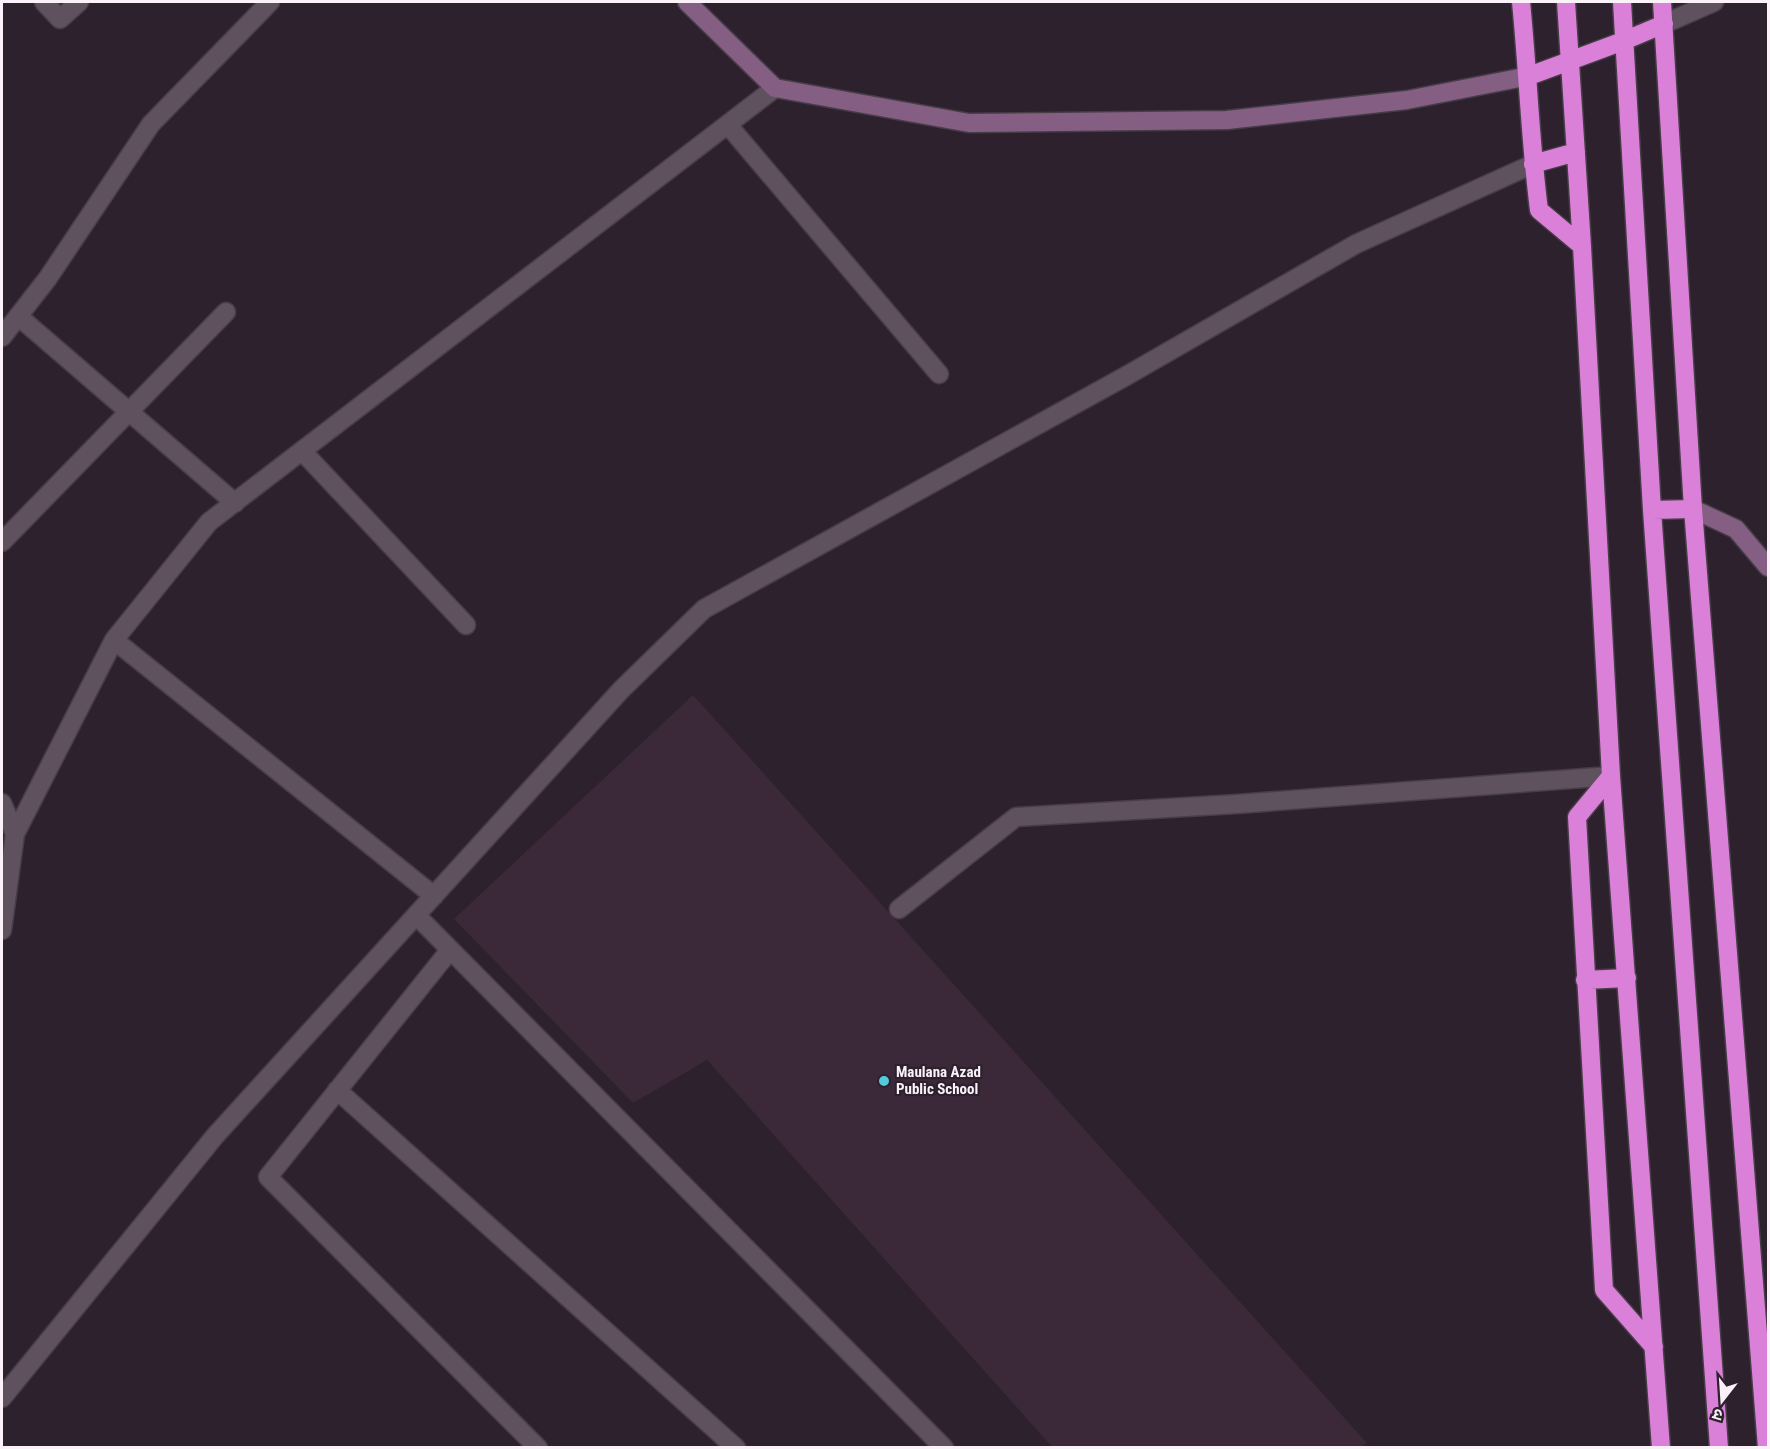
<svg xmlns="http://www.w3.org/2000/svg" width="1770" height="1449" viewBox="0 0 1770 1449" font-family="'Roboto Condensed','Noto Sans Devanagari',sans-serif">
<style>
.built{fill:#3b293a}
.lines{fill:none;stroke-linecap:round;stroke-linejoin:round}
.street-casing{stroke:#473d47;stroke-width:21}
.secondary-casing{stroke:#473d47;stroke-width:21}
.highway-casing{stroke:#473d47;stroke-width:21}
.street{stroke:#5f515e;stroke-width:18}
.secondary{stroke:#845f83;stroke-width:18}
.highway{stroke:#db80d8;stroke-width:18}
.poi-dot{fill:#53cbdb;stroke:#2d212d;stroke-width:2}
.labels{text-anchor:middle;dominant-baseline:central;stroke-width:4.5;stroke-linejoin:round;paint-order:stroke}
.poi-label{font-size:15px;font-weight:bold;fill:#faf1f9;stroke:#2d212d;text-anchor:start}
</style>
<rect width="100%" height="100%" fill="#2d212d"/>
<!-- built -->
<path class="built" d="M693,695L1367,1443L1360,1448L1052,1447L707,1060L633,1103L454,919Z"/>
<g class="lines">
<defs>
<path id="street" d="M44,2L60,19L79,2
M1664,24L1714,2
M728,125L939,374
M18,316L235,503
M2,337L48,278L151,124L270,2
M302,451L466,625
M2,542L226,312
M114,640L434,896
M2,803L15,834L2,930
M15,834L114,640L209,522L775,88
M899,909L1016,817L1237,804L1611,776
M416,915L944,1448
M450,950L268,1177L538,1448
M337,1090L736,1448
M2,1398L215,1136L621,690L704,609L1126,376L1356,244L1533,164"/>
<path id="secondary" d="M687,2L775,88L969,123L1227,120L1407,100L1529,76
M1693,509L1736,529L1768,567"/>
<path id="highway" d="M1521,2C1528,71 1530,141 1539,210L1582,246
M1566,2L1582,246L1611,776L1661,1448
M1622,2L1652,510L1719,1448
M1662,2L1693,509L1767,1448
M1529,76L1626,40L1664,24
M1533,164L1576,152
M1652,510L1693,509
M1611,776L1577,817L1604,1290L1654,1347
M1585,980L1627,978"/>
</defs>
<!-- street casing -->
<use href="#street" class="street-casing"/>
<!-- secondary casing -->
<use href="#secondary" class="secondary-casing"/>
<!-- highway casing -->
<use href="#highway" class="highway-casing"/>
<!-- street -->
<use href="#street" class="street"/>
<!-- secondary -->
<use href="#secondary" class="secondary"/>
<!-- highway -->
<use href="#highway" class="highway"/>
</g>
<!-- markers -->
<circle class="poi-dot" cx="884" cy="1081" r="6"/>
<g class="labels">
<!-- poi labels -->
<g class="poi-label">
<text x="896" y="1072">Maulana Azad<tspan x="896" dy="17">Public School</tspan></text>
</g>
</g>
<!-- border -->
<rect width="1770" height="1449" fill="none" stroke="#faf1f9" stroke-width="6"/>
<!-- north arrow -->
<g transform="translate(1722 1401) rotate(197)" stroke="#2d212d" stroke-width="4.5" paint-order="stroke">
<path d="M0-4.5L10 22L0 15L-10 22Z" fill="#faf1f9"/>
<text y="-9" font-size="16" font-weight="bold" text-anchor="middle" fill="#faf1f9">उ</text>
</g>
</svg>
